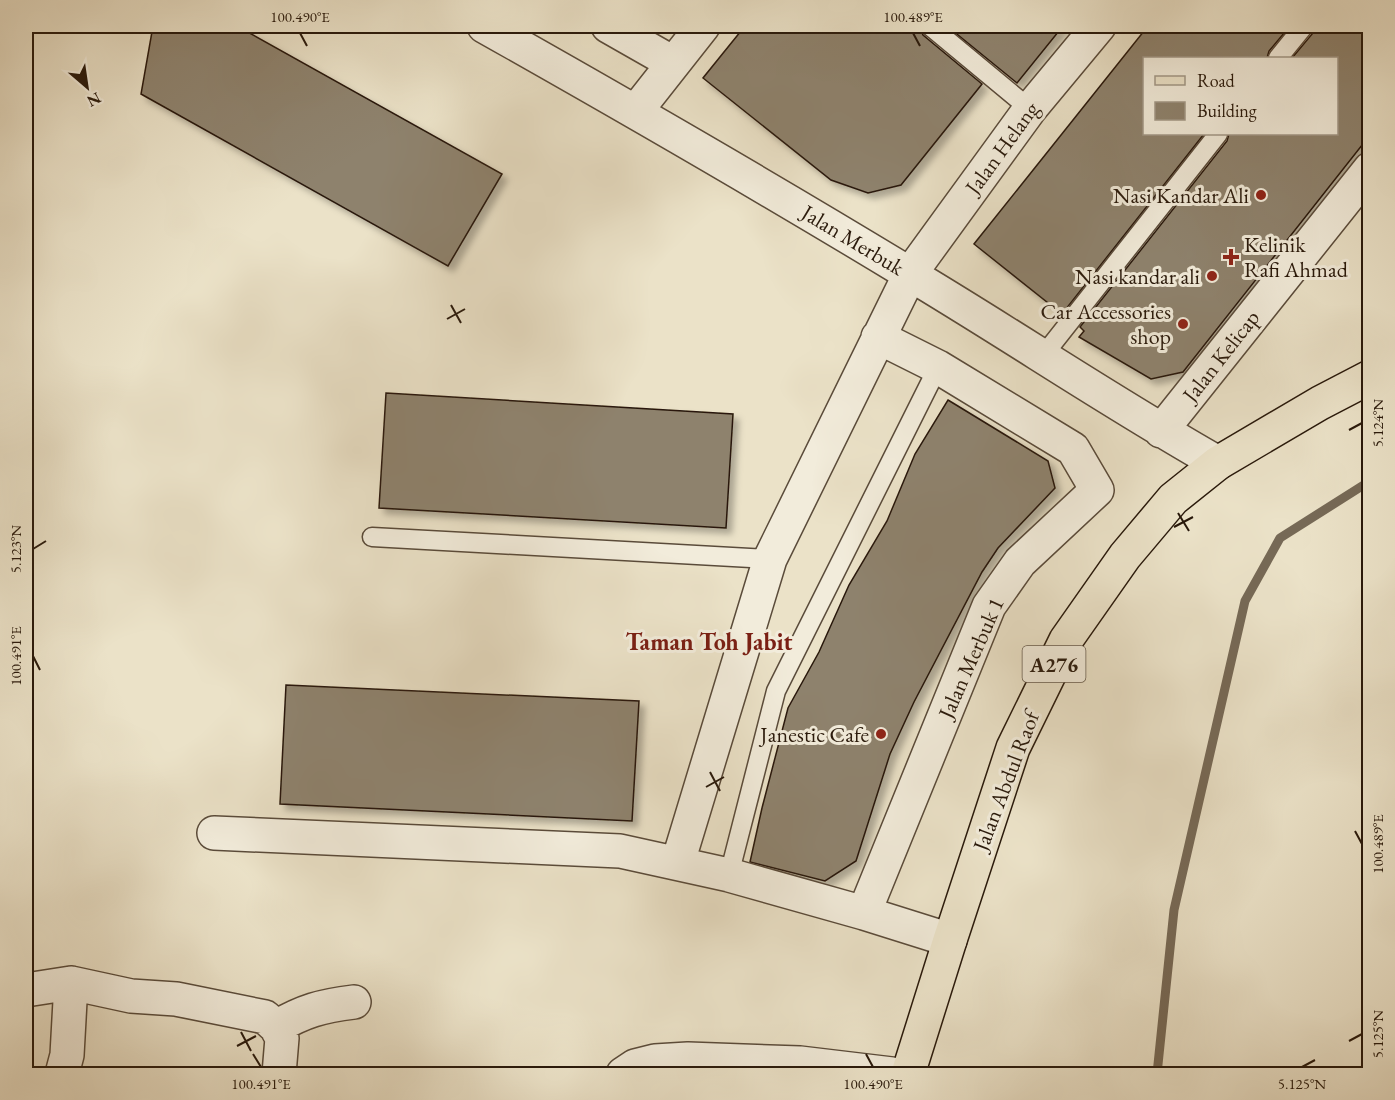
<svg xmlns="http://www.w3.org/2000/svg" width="1395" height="1100" viewBox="0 0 1395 1100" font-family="'EB Garamond',serif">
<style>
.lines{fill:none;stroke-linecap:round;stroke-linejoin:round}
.stream{stroke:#766956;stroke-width:9}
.building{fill:#8e826d;stroke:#29190b;stroke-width:1.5;filter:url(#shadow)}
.service-casing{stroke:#5a4b3a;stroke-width:21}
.minor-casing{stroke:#5a4b3a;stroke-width:36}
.primary-casing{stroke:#29190b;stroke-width:36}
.service{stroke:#f2ecdb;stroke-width:18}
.minor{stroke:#f2ecdb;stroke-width:33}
.primary{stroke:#ebe2c8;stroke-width:33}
.ticks{fill:none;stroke:#29190b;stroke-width:2}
.poi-dot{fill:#8f2418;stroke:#f2ecdb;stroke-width:2}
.labels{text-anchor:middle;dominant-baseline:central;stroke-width:6;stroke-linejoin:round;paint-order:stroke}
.shield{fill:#f2ecdb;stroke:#655849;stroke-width:1.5}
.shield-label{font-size:21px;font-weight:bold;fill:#29190b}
.street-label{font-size:22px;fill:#29190b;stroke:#f2ecdb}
.poi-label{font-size:22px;fill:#29190b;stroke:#f2ecdb;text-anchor:end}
.neighbourhood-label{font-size:24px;font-weight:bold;fill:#7a1f14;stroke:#f2ecdb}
.neatline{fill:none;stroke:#29190b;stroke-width:2}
.ticks-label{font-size:15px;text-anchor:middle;fill:#29190b}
</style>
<defs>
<filter id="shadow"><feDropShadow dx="5.5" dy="5.5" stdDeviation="3" flood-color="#0004"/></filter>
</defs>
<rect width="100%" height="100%" fill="#ebe2c8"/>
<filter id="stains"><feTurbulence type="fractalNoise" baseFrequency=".00333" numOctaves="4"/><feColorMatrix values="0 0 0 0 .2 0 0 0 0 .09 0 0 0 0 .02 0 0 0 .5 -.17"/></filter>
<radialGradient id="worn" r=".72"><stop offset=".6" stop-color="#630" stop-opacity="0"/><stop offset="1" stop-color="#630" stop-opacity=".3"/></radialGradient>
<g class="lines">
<!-- stream -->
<path class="stream" d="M1157,1074L1174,910L1245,601L1280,538L1370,481"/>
</g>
<!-- building -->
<path class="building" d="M153,26H237L502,174L448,266L141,94Z
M745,26H919L923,35L982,84L901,185L868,193L831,180L703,78Z
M947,26H1063L1017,83Z
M1148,26H1290L1269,51L1267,58H1144V134H1204L1062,314L974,244Z
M1315,26H1370V135L1183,372L1151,379L1079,337L1084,331L1080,327L1227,141L1229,134H1336V58H1292L1313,33Z
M386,393L733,414L726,528L379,508Z
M948,400L1048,461L1055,488L998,548L982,572L914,702L890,754L856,861L825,881L750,862L762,808L788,708L819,652L849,585L887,521L915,454Z
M286,685L639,701L632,821L280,804Z"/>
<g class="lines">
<defs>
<path id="service" d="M930,26L1030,109
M1278,58L1304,26
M1042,357L1218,134
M372,537L770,559
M729,875L776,691L938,367"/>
<path id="minor" d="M484,26C626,106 768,188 908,273C1012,335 1112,403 1218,463
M608,26L673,63
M636,111L703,26
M1161,431L1370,169
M214,833L620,851L729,875L864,913L950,940
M678,862L770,559L910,274L1030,109L1099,26
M864,913L989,606L1020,562L1097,490L1073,449L938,367L878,337
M26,990L71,983L131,996L176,999L265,1017L276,1027L282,1038L279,1074
M276,1027C304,1011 321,1006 354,1002
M62,1074L67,1055L71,983
M623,1074L635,1066L655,1061L688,1059L800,1063L892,1074"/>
<path id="primary" d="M908,1074L950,940L1013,748L1066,640L1125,556L1173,499L1218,463L1320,403L1370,377"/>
</defs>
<!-- service casing -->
<use href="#service" class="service-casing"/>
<!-- minor casing -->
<use href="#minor" class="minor-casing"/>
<!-- primary casing -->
<use href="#primary" class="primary-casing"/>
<!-- service -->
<use href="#service" class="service"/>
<!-- minor -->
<use href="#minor" class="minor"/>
<!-- primary -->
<use href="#primary" class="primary"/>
</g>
<!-- ticks -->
<path class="ticks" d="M300,33L307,46M913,33L920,46M451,305L461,323M447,319L465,309M1349,430L1362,423M1178,513L1189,531M1174,527L1193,517M33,549L46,541M33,656L40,670M710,772L720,791M706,787L724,777M1355,831L1362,844M241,1032L251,1051M1349,1041L1362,1034M237,1046L256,1036M253,1054L261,1067M866,1054L873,1067M1302,1067L1315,1060"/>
<!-- markers -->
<g class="poi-dot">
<circle cx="1261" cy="195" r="6"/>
<path d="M1228 248h6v6h6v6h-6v6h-6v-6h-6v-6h6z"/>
<circle cx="1212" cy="276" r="6"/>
<circle cx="1183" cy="324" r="6"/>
<circle cx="881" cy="734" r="6"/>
</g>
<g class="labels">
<!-- shield labels -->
<rect class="shield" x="1022.5" y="646" width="63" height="36" rx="4.5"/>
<g class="shield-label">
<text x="1054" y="664">A276</text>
</g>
<!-- street labels -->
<g class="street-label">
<text transform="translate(1002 148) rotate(-54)">Jalan Helang</text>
<text transform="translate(853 240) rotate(31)">Jalan Merbuk</text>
<text transform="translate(1221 356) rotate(-52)">Jalan Kelicap</text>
<text transform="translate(971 658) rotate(-66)">Jalan Merbuk 1</text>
<text transform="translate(1006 781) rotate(-69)">Jalan Abdul Raof</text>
</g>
<!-- poi labels -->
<g class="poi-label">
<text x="1249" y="195">Nasi Kandar Ali</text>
<text x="1244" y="244" text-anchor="start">Kelinik<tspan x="1244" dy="25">Rafi Ahmad</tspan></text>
<text x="1200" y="276">Nasi kandar ali</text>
<text x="1171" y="311">Car Accessories<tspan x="1171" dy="25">shop</tspan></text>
<text x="869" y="734">Janestic Cafe</text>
</g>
<!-- neighbourhood labels -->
<g class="neighbourhood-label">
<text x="709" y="641">Taman Toh Jabit</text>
</g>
</g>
<!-- margin -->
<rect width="1395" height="1100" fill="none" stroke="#ebe2c8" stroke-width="66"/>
<!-- legend -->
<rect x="1143" y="57" width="195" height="78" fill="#f2ecdb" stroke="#a29888" stroke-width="1.5"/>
<rect x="1155" y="76" width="30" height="9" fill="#ebe2c8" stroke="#a29888" stroke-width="1.5"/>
<text x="1197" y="87" font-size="18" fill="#29190b">Road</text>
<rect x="1155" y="102" width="30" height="18" fill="#8e826d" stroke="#a29888" stroke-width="1.5"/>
<text x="1197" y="117" font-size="18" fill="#29190b">Building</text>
<!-- north arrow -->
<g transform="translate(87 87) rotate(151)" stroke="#f2ecdb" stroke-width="4.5" paint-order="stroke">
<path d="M0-4.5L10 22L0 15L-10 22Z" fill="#29190b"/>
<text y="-9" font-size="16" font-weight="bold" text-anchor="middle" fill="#29190b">N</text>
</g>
<rect x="33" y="33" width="1329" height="1034" class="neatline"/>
<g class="ticks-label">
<text x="300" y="22">100.490°E</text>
<text x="913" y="22">100.489°E</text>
<text transform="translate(1378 423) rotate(-90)" y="5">5.124°N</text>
<text transform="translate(16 549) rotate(-90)" y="5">5.123°N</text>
<text transform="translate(16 656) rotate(-90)" y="5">100.491°E</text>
<text transform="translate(1378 844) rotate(-90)" y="5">100.489°E</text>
<text transform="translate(1378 1034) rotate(-90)" y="5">5.125°N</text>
<text x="261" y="1089">100.491°E</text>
<text x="873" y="1089">100.490°E</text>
<text x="1302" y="1089">5.125°N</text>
</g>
<rect width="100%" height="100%" filter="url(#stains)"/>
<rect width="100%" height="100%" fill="url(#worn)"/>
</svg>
